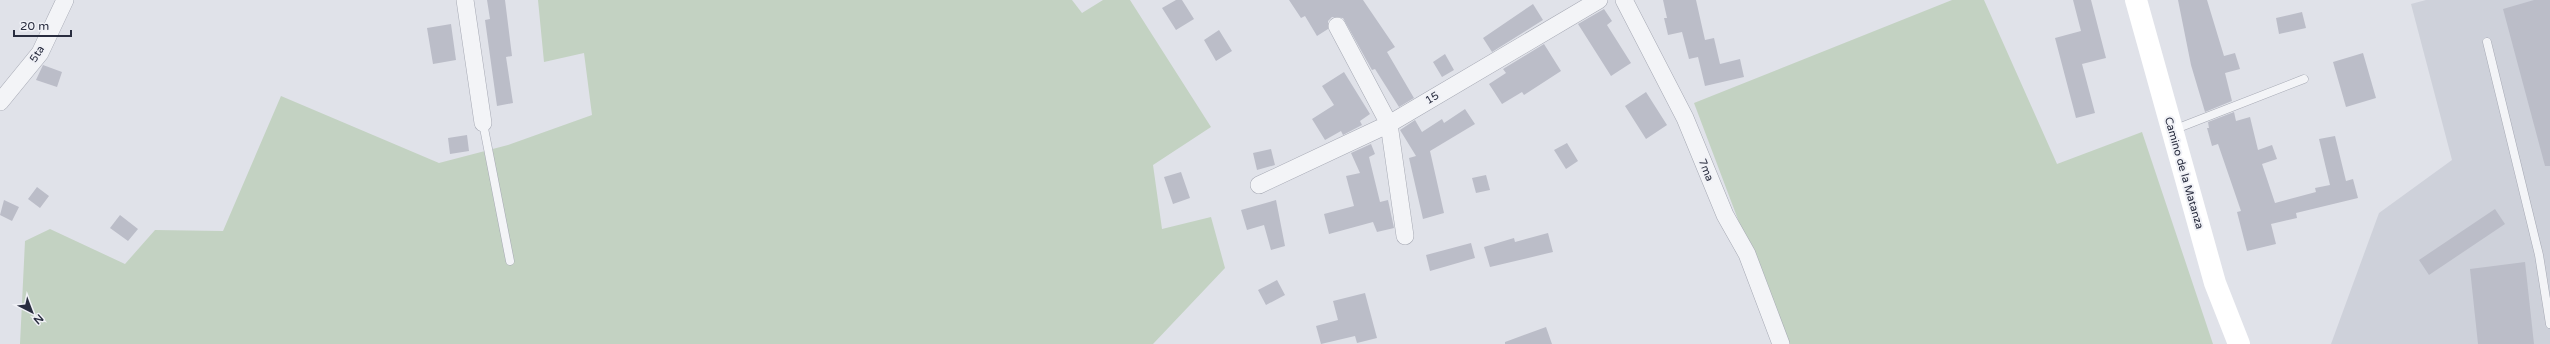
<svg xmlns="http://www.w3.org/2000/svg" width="2550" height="344" viewBox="0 0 2550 344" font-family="'Varela Round',sans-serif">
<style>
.built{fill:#ced1da}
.green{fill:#c3d2c2}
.building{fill:#bbbdc8}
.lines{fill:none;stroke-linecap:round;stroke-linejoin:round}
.lane-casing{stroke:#a5a8b3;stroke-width:9}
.street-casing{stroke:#a5a8b3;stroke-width:18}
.lane{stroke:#f3f4f7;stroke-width:8}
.street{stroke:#f3f4f7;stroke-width:17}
.secondary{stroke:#fff;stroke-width:22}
.labels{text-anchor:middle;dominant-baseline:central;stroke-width:4;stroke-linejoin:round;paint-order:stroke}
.street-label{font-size:11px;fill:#292d3f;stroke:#f0f1f6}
</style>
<rect width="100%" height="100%" fill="#e0e2e9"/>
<!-- built -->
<path class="built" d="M2426,0H2550V344H2331L2379,213L2452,160L2411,4Z"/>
<!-- green -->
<path class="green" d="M538,0H1072L1082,13L1103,0H1130L1211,127L1153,165L1162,229L1211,217L1225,268L1153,344H20L25,241L50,229L125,264L155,230L223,231L281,96L439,163L508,145L592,115L584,53L544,62Z
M1952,0H1984L2057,164L2142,132L2213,344H1785L1694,103Z"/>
<!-- building -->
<path class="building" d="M487,0H505L512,56L506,57L513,103L497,106L485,20L490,19Z
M1176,0H1182L1194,19L1176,30L1162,8Z
M1289,0H1363L1395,47L1387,52L1414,98L1399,107L1375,69L1372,70L1343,18L1332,17L1328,21V29L1317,36L1305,16L1301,18Z
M1663,0H1696L1705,40L1714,38L1720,64L1740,59L1744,77L1705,86L1698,57L1689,59L1682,32L1668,35L1664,18H1667Z
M2073,0H2091L2106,58L2082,64L2095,113L2076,118L2055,38L2081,31Z
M2178,0H2207L2224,56L2235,53L2240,69L2225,73L2232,101L2205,112L2191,65Z
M2534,0H2550V166H2545L2503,9Z
M1533,4L1543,20L1492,52L1483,38Z
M1604,9L1612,21L1607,25L1631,63L1611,76L1578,24Z
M2302,12L2306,28L2279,34L2276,18Z
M451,24L456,60L433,64L427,28Z
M1219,30L1232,51L1216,61L1204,40Z
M1544,44L1561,71L1524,95L1522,92L1502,104L1489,84L1506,73L1503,69Z
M2363,53L2376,98L2346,107L2333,62Z
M1445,54L1454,70L1442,77L1433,62Z
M43,65L62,72L57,87L36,80Z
M1344,72L1370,114L1360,121L1362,125L1343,135L1341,131L1325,140L1312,119L1334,105L1322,86Z
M1646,92L1667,125L1646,139L1625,106Z
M1465,109L1475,124L1430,151L1444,213L1423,219L1409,158L1416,156L1400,130L1415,120L1422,132L1442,119L1444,123Z
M2234,112L2236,121L2250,117L2258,150L2272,145L2277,159L2262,164L2275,203L2316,192L2315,188L2330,185L2319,139L2335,136L2346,181L2353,179L2358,198L2296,213L2297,218L2271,224L2276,244L2247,251L2237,212L2241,211L2218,144L2212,146L2207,128H2209L2208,122Z
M467,135L469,151L450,154L448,138Z
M1567,143L1578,161L1566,169L1554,150Z
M1371,144L1375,154L1369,157L1380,202L1388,200L1394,228L1377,232L1373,222L1329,234L1324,214L1354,206L1346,176L1360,173L1351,153Z
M1271,149L1275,165L1257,170L1253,153Z
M1181,172L1190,198L1173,204L1164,177Z
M1486,175L1490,190L1476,193L1472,178Z
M37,187L49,196L40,208L28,199Z
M4,200L19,207L12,221L0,215Z
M1276,200L1285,246L1271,250L1264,225L1247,230L1241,210Z
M2495,209L2505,224L2429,275L2419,260Z
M120,215L138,229L128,241L110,228Z
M1548,233L1553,252L1490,267L1484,247L1514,238L1515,242Z
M1471,243L1475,258L1430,271L1426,255Z
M2525,262L2534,344H2478L2470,269Z
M1277,280L1285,295L1266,305L1258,290Z
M1365,293L1377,338L1357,343L1355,336L1321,344L1316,326L1338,320L1333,301Z
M1546,327L1552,344H1505V342Z"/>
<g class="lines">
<defs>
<path id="lane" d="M2487,42L2539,255L2550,324
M483,123L510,261
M2173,130L2304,79"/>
<path id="street" d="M465,0L483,123
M1624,0L1685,118L1725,215L1747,254L1781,344
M1337,26L1389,124L1405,236
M0,102L40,53L65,0
M1259,185L1389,124L1599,0"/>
</defs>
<!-- lane casing -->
<use href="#lane" class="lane-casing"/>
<!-- street casing -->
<use href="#street" class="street-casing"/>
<!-- lane -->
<use href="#lane" class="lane"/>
<!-- street -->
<use href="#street" class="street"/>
<!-- secondary -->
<path class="secondary" d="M2136,0L2215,283L2239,344"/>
</g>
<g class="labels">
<!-- street labels -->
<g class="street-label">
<text transform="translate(37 54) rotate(-57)">5ta</text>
<text transform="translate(1432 98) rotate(-31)">15</text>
<text transform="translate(1706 170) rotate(68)">7ma</text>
<text transform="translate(2184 173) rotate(74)">Camino de la Matanza</text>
</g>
</g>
<!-- north arrow -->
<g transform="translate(32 312) rotate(138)" stroke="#f0f1f6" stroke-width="3" paint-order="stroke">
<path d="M0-3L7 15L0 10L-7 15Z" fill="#292d3f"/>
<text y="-6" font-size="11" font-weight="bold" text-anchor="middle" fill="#292d3f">N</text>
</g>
<!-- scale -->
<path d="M14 30v6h57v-6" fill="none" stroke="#292d3f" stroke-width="2"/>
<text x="20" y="30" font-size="12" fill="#292d3f" stroke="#f0f1f6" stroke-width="3" paint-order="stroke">20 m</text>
</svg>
